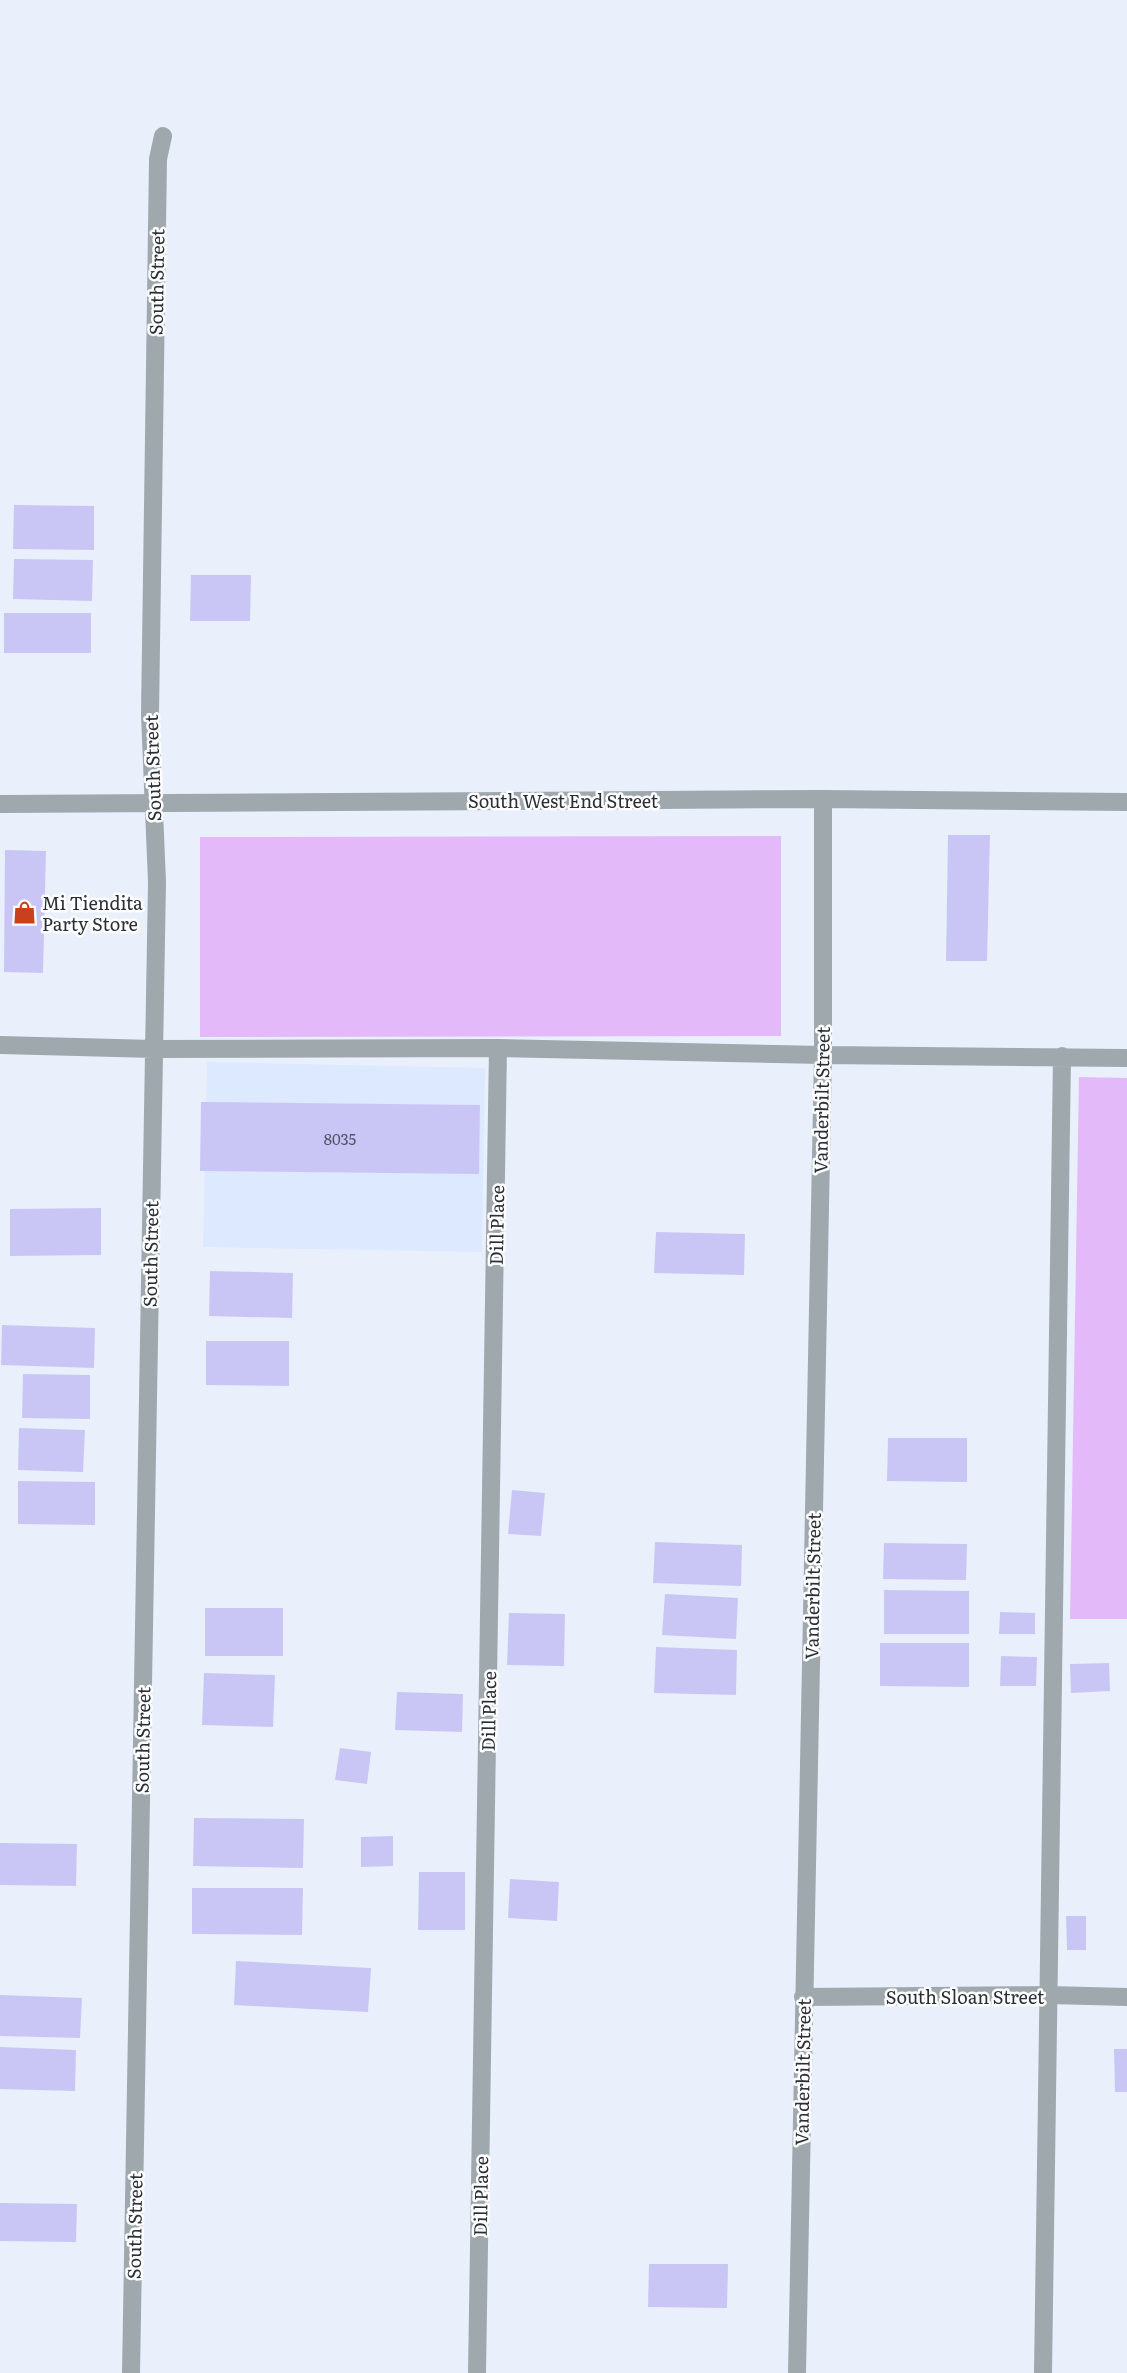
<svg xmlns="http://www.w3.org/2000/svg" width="1127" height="2373" viewBox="0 0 1127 2373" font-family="Literata,serif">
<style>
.built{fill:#dde9fe}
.green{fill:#e4b9f9}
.building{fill:#c9c6f6}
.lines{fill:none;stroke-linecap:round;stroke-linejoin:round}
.minor{stroke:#9fa8ad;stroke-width:18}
.labels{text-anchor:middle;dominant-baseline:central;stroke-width:5;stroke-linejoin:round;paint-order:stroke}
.number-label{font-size:15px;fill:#525466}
.street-label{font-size:18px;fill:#2a2e36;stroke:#fdfdfd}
.poi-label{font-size:18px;fill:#2a2e36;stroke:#fdfdfd;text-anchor:start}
</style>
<rect width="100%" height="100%" fill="#e9f0fc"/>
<!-- built -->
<path class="built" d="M207,1062L485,1068L482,1252L203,1247Z"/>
<!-- green -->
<path class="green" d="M781,836V1036L200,1037V837Z
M1079,1077L1127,1078V1619H1070Z"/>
<!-- building -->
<path class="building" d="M14,505L94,506V550L13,549Z
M14,559L93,560L92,601L13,599Z
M191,575H251L250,621H190Z
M4,613H91V653H4Z
M948,835H990L987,961H946Z
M5,850L46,851L43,973L4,972Z
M201,1102L480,1105L479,1174L200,1171Z
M101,1208V1255L10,1256V1209Z
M656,1232L745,1234L744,1275L654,1273Z
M210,1271L293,1273L292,1318L209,1316Z
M2,1325L95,1328L94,1368L1,1365Z
M206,1341H289V1386L206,1385Z
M23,1374L90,1375V1419L22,1418Z
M19,1428L85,1430L83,1472L18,1470Z
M888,1438H967V1482L887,1481Z
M18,1481L95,1482V1525L18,1524Z
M512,1490L545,1493L541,1536L508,1534Z
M655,1542L742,1545L741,1586L653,1583Z
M884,1543L967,1544L966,1580L883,1579Z
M884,1590L969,1591V1634H884Z
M665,1594L738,1598L736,1639L662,1635Z
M205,1608H283V1656H205Z
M1000,1612L1035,1613V1634H999Z
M509,1613L565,1614L564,1666L507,1665Z
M880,1643H969V1687L880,1686Z
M656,1647L737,1650L736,1695L654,1693Z
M1001,1656L1037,1657L1036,1686H1000Z
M1109,1663L1110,1691L1071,1693L1070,1664Z
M204,1673L275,1675L273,1727L202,1725Z
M397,1692L463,1694L462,1732L395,1730Z
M340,1748L371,1752L367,1784L335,1780Z
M194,1818L304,1819L303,1868L193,1866Z
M393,1836V1866L361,1867V1837Z
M0,1843L77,1844L76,1886L0,1885Z
M419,1872H465V1930H418Z
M510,1879L559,1882L557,1921L508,1918Z
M192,1888H303L302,1935L192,1934Z
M1066,1916H1086V1950H1067Z
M236,1961L371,1968L368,2012L234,2005Z
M0,1995L82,1998L80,2038L0,2036Z
M0,2047L76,2050L75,2091L0,2089Z
M1114,2049H1127V2092H1115Z
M0,2203L77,2204L76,2242L0,2241Z
M649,2264H728L727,2308L648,2307Z"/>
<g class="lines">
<!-- minor -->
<path class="minor" d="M0,804L823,799L1127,802
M0,1045L154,1049L498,1048L823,1055L1127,1058
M803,1997L1050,1995L1127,1997
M131,2373L157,882L150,715L158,159L163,136
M477,2373L498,1048
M797,2373L823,1055V799
M1043,2373L1062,1056"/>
</g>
<!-- icons -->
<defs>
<symbol id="shop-bare" viewBox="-9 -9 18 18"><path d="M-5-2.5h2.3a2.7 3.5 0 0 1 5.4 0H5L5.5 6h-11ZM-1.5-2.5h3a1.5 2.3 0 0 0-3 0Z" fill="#c9401c" stroke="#fdfdfd" stroke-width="2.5" paint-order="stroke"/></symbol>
</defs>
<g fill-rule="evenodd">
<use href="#shop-bare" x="8" y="896" width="33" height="33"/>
</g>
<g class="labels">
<!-- number labels -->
<g class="number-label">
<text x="340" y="1138">8035</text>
</g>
<!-- street labels -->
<g class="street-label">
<text transform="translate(156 282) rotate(-89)">South Street</text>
<text transform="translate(152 768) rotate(-92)">South Street</text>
<text x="563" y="800">South West End Street</text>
<text transform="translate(821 1100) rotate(-89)">Vanderbilt Street</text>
<text transform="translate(496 1225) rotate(-89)">Dill Place</text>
<text transform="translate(150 1254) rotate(-89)">South Street</text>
<text transform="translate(812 1586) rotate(-89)">Vanderbilt Street</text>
<text transform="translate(488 1711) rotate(-89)">Dill Place</text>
<text transform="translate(142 1740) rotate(-89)">South Street</text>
<text x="965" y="1996">South Sloan Street</text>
<text transform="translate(802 2072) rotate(-89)">Vanderbilt Street</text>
<text transform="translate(480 2196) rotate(-89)">Dill Place</text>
<text transform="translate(134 2226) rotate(-89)">South Street</text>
</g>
<!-- poi labels -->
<g class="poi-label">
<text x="42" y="902">Mi Tiendita<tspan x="42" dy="21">Party Store</tspan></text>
</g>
</g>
</svg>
